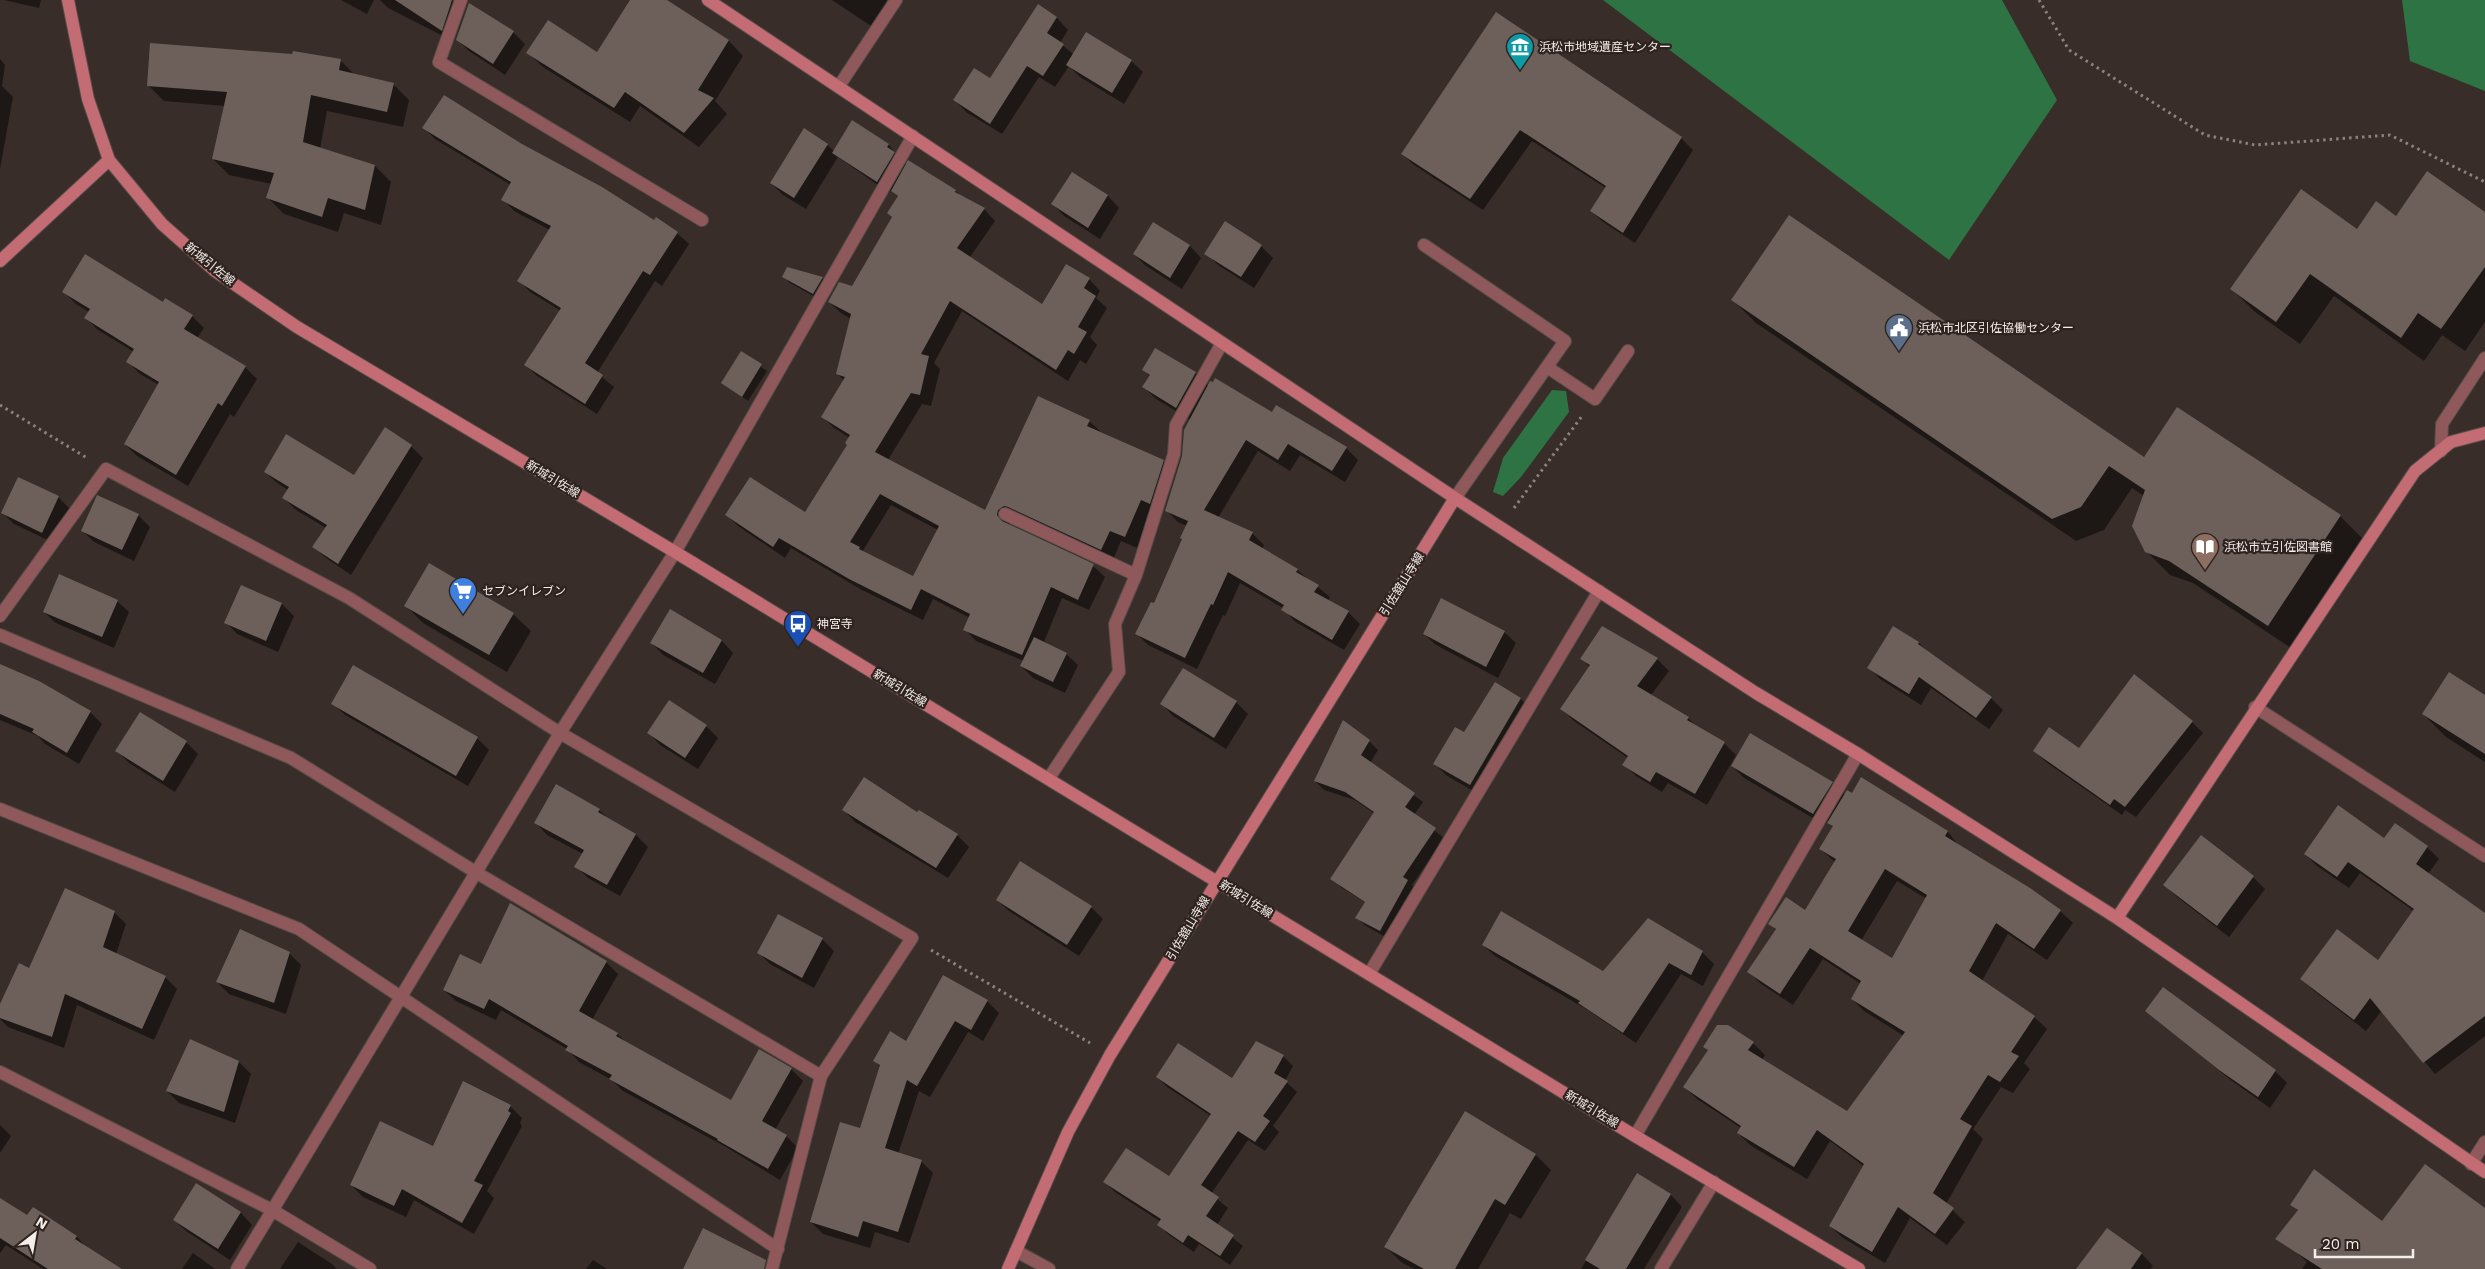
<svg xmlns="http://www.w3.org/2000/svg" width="2485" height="1269" viewBox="0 0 2485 1269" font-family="'Work Sans','Noto Sans JP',sans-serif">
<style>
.forest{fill:#2e7344}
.shadow{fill:#0007;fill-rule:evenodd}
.building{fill:#6d605a;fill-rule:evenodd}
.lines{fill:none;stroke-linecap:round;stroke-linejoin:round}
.lane-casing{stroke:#564c47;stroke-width:14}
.street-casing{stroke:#564c47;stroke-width:14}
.secondary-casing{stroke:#564c47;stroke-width:14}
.path{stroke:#8b827e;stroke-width:3;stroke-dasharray:2.5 4;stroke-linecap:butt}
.lane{stroke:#8f585b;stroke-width:12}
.street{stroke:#8f585b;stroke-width:12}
.secondary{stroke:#c36c73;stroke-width:12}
.labels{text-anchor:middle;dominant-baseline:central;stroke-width:4.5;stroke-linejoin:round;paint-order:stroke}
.poi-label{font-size:12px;fill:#f5edea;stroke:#2e231e;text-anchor:start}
.street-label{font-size:12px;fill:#f5edea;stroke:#2e231e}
</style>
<rect width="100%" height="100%" fill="#382d28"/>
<!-- forest -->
<path class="forest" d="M1603,0H2002L2057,100L1949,260Z
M2402,0H2485V91L2410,61Z
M1552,390L1566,391L1569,412L1521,477L1503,496L1493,492L1503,458Z"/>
<!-- shadow -->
<path class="shadow" d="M4,0H41L39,8Z
M341,0H374L367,14Z
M380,0H452L464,12L453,41L388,8Z
M632,0H665L729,41L743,56L715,101L727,114L699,147L640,106L630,122L543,67L528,53L598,54Z
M832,0H901L880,32Z
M1038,6L1057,18L1068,30L1060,43L1074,55L1131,61L1143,72L1124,104L1080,77L1069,66L1055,87L1039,77L1002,134L966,112L955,100L990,79Z
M1496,14L1681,138L1693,150L1635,243L1603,222L1591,211L1606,188L1532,141L1483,210L1414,165L1402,154Z
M513,32L525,44L505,75L469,51L457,39Z
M0,59L5,65L2,86L13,97L0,169Z
M340,60L355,75L393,84L409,100L403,127L327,111L320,149L375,166L391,182L381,225L344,213L338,232L284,214L268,198L272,184L229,175L213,159L225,106L164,101L148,85Z
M853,122L889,145L907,166L909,162L956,191L962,197L984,209L995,221L970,257L1042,305L1089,279L1100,291L1096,298L1107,308L1090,337L1097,345L1086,364L1080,360L1068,381L962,311L934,363L940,369L931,406L922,404L888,460L986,512L1089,421L1101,432L1163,461L1174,472L1153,511L1137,548L1121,541L1113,560L1012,518L1009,525L1093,566L1105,577L1089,610L1062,598L1044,642L1066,654L1078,665L1065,693L1033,678L1021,666L1024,661L976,641L965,629L970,618L933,599L923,620L862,590L791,548L785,558L738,526L727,515L806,514L849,445L850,438L834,428L823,417L844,381L838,374L851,319L841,313L829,302L853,287L893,218L898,197L891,190L889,193L838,157L806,209L783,195L771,183L827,145L834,151ZM891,505L938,530L913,578L862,552Z
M424,128L521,145L654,222L677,233L689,244L662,286L655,281L597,373L614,387L597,414L537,376L526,365L561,311L530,292L519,280L550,230L514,211L503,199L511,185L435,139Z
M1072,174L1108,196L1119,208L1100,239L1064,216L1053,204Z
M2485,214V322L2465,351L2442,335L2424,361L2334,296L2300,344L2255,312L2232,289L2357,231L2396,217Z
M1154,223L1190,246L1201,258L1182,289L1146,266L1134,254Z
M1261,246L1273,258L1254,288L1218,265L1206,253Z
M784,277L822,278L828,284L819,299L790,283Z
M64,292L163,304L192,316L204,328L197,338L245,367L257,379L234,417L230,414L188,486L137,456L125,444L159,385L140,374L128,362L134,352L98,330L86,318L89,312L76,304Z
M1733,300L2144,459L2340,516L2363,539L2291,648L2193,583L2170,575L2146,551L2144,496L2132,488L2104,530L2076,541L1756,323Z
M1156,349L1195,373L1209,386L1346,448L1358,460L1345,482L1300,455L1290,471L1258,451L1218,518L1252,533L1264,545L1262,549L1297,570L1330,597L1328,601L1348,612L1360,624L1344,650L1294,621L1283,608L1240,583L1225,616L1223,615L1197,669L1148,645L1136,633L1154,605L1183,540L1187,526L1178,522L1166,510L1183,457L1191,420L1156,399L1144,387L1150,376L1143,370Z
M741,353L767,371L748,401L722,383Z
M411,446L423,458L351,575L326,558L314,547L326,528L296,510L284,498L288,490L277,483L265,472L355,477Z
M18,479L58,497L70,509L54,543L14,524L2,512Z
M138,515L150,527L134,561L94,542L82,530Z
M242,587L282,604L294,616L278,652L237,634L226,622Z
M117,601L129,612L114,648L56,623L44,612Z
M405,605L513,614L531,631L507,672L423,623Z
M670,611L722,641L733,653L715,684L663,655L652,643Z
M1504,632L1516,643L1498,678L1436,645L1424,634Z
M1919,643L1930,655L1991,698L2003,710L1989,729L1931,688L1921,705L1880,679L1869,667Z
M1582,659H1657L1669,671L1651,695L1688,718L1699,729L1724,743L1736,755L1707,805L1668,783L1662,792L1636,776L1624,764L1628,758L1574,721L1562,709L1590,667Z
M0,665L90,712L102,724L79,764L45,744L38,736L0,720Z
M1183,669L1236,702L1248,714L1226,749L1173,716L1162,704Z
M2485,696V762L2446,737L2423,714Z
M1521,699L1532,710L1482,796L1447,776L1435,764L1465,734Z
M333,704L477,738L489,750L468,786L345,715Z
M140,714L186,742L198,754L175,792L129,763L117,751Z
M2192,722L2203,733L2136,817L2125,810L2122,815L2046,762L2035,751L2080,750Z
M706,726L718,738L698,769L660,745L649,733Z
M1369,741L1378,750L1370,763L1423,802L1414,815L1444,838L1412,885L1416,890L1389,939L1366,926L1357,918L1366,903L1341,887L1332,878L1375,814L1355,800L1324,790L1315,781Z
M1732,766L1832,783L1845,795H1852L1862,779L1948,832L1959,846L2060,911L2073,923L2047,960L2008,934L1982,981L2034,1017L2047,1029L2024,1063L2030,1069L2013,1093L2001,1087L1973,1129L1983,1139L1946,1204L1965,1222L1947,1245L1910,1218L1885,1263L1843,1238L1830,1226L1865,1167L1830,1141L1807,1179L1750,1145L1738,1133L1741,1128L1697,1099L1684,1087L1753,1043L1765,1055L1762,1060L1847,1112L1904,1036L1864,1011L1852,999L1861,984L1823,959L1793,1005L1761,984L1749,972L1776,930L1770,924L1806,912L1835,862L1820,849L1833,827L1828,821L1825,825L1744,778ZM1897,881L1927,899L1892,960L1861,941Z
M599,810L610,820L636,835L648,847L620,896L588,878L576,866L583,854L547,835L536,823Z
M844,810L918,814L957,835L969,847L948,878L855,822Z
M2395,824L2427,847L2439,859L2428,874L2485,948V1036L2435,1074L2382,1010L2366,1031L2313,990L2301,979L2378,962L2414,911L2360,873L2349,888L2317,866L2305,854L2384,840Z
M2201,837L2253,877L2265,889L2229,937L2176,896L2164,884Z
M997,900L1091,907L1103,919L1079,956L1009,911Z
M114,912L126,924L116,954L165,977L177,989L154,1040L77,1005L64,1048L8,1027L0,1019V1007L30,969Z
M822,939L834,951L814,988L770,964L758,952Z
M1483,945L1603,972L1702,952L1714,964L1703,986L1681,974L1636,1043L1586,1009L1495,956Z
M289,953L301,965L286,1014L229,994L217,982Z
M606,962L618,974L592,1020L617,1034L627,1043L731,1101L791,1069L803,1081L775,1130L786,1136L798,1148L780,1180L726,1147L623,1091L612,1080L579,1062L567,1049L501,1010L496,1020L456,1001L444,990L482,966Z
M944,977L987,1001L999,1013L983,1041L968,1032L930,1097L919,1091L898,1154L921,1161L933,1173L909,1243L875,1232L870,1248L823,1234L811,1222L860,1130L880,1066L875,1061L907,1042Z
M2164,989L2275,1071L2287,1083L2270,1108L2232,1081L2147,1011Z
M190,1040L239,1062L251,1074L235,1123L179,1103L167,1091Z
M1283,1056L1293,1066L1285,1081L1297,1092L1273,1126L1279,1132L1265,1151L1248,1140L1211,1194L1228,1208L1217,1225L1243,1246L1230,1265L1199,1244L1194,1252L1169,1235L1159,1225L1161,1222L1115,1192L1105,1182L1169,1178L1211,1116L1167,1087L1157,1077L1232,1080Z
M510,1106L522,1118L520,1123L522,1126L487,1191L494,1198L474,1234L414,1200L406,1217L363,1197L351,1185L433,1148Z
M0,1125L11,1136L0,1153Z
M1536,1155L1551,1170L1521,1219L1510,1213L1478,1269H1414L1401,1262L1386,1247Z
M1637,1175L1671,1195L1682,1207L1644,1269H1581Z
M197,1185L241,1213L252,1225L230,1260L186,1231L174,1220Z
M0,1199L28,1217L33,1209L77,1237L88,1249L120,1269H43L6,1245L0,1253Z
M2292,1205L2382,1222L2485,1209V1262L2481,1269H2302L2307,1262L2293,1249L2298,1211Z
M2107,1229L2142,1254L2153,1266L2150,1269H2078Z
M298,1242L332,1264L337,1269H280Z
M193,1253L215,1269H182Z
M593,1260L607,1269H586Z"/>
<!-- building -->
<path class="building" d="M395,0H452L442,31Z
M630,0H667L729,40L698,90L714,98L684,133L625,92L614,108L526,53L548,20L597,52Z
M469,3L514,31L493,64L456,40Z
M1038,4L1057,17L1047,33L1064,44L1043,76L1027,66L990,124L953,100L974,68L990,78Z
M1496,12L1682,137L1623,233L1590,211L1606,186L1520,130L1470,199L1401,154Z
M1086,32L1132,60L1112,93L1066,65Z
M150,43L292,54L293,51L341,59L339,70L394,83L387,112L311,95L303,142L375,165L365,210L328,198L322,217L266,198L274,173L212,159L227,92L147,86Z
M444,95L522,144L602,187L654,220L656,217L678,232L650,275L643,271L585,363L603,375L585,404L524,365L561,308L517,281L551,226L501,200L511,182L422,128Z
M852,120L889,144L887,147L895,152L877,182L832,153Z
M804,128L828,144L794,198L770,183Z
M908,160L956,190L955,192L985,208L957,248L1042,304L1066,264L1090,278L1084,288L1096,296L1078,327L1087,332L1074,354L1068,350L1056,370L950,301L921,354L929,356L920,395L911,393L875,452L985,510L1038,396L1090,420L1087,426L1164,460L1150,504L1141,500L1125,537L1110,531L1101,550L1008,507L1004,506L998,510L997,515L1002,521L1094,564L1078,600L1051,587L1022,655L963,630L970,614L921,589L911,610L849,579L779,538L773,547L725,515L750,477L805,512L847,445L845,443L850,435L821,417L845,377L836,374L851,314L828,302L839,282L852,286L892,217L887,213L898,196L891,191ZM880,494L939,526L913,576L859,549L860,547L850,542Z
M2427,171L2485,212V267L2441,329L2418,313L2401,338L2310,274L2276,322L2230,289L2301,189L2357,229L2376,201L2396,216Z
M1072,172L1108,195L1088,228L1051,204Z
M1789,215L2144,457L2177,407L2341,515L2268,626L2169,561L2145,552L2132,526L2145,490L2109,466L2081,507L2052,519L1731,300Z
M1225,221L1262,245L1241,277L1204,254Z
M1153,222L1190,245L1170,278L1133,254Z
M85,254L163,302L165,298L193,315L184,329L246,366L222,406L218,403L176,475L124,444L159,382L126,362L134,349L84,318L90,309L62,292Z
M787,267L823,277L813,294L782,277Z
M1155,348L1196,372L1176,408L1142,387L1150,375L1142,370Z
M741,351L762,364L742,397L721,383Z
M1215,378L1272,412L1276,405L1347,447L1332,471L1288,444L1278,460L1246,440L1204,510L1253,532L1249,540L1298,569L1296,572L1319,585L1314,592L1349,611L1332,640L1281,610L1284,605L1228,572L1213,605L1211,604L1185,658L1135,634L1151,602L1154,603L1182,539L1180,538L1188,521L1165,511L1182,456L1184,430L1210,381L1213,382Z
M385,427L412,445L338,564L312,547L327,525L282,498L289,487L264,472L286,434L354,475Z
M18,477L59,496L42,533L1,513Z
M97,495L139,514L122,550L81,531Z
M429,563L514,613L489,655L404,606Z
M59,574L118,600L102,637L43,612Z
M241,585L282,603L266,641L224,623Z
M1441,598L1505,631L1486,667L1423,634Z
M670,609L722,640L703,673L650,643Z
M1602,626L1658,658L1637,686L1689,717L1687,720L1725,742L1695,794L1656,772L1650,782L1622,765L1628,756L1560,709L1590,665L1580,659Z
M1893,626L1919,642L1918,644L1992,697L1976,718L1919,677L1909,694L1867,668Z
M1034,637L1067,653L1053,682L1020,666Z
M0,664L39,681L91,711L67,753L32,732L34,729L0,714Z
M353,665L478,737L456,776L331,704Z
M1183,668L1237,701L1214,738L1160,704Z
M2449,672L2485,695V754L2422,714Z
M2134,674L2193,721L2125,807L2114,799L2110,805L2033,751L2049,727L2079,748Z
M1495,682L1521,698L1470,785L1433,764L1455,727L1464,732Z
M669,700L707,725L685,758L647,733Z
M140,712L187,741L163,781L115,751Z
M1343,720L1370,740L1361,755L1415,793L1405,807L1436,828L1403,877L1408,880L1380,931L1355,918L1365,902L1330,879L1374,812L1345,792L1314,781Z
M1750,733L1833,782L1813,814L1731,766Z
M864,777L917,812L919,810L958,834L936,868L842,810Z
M1861,777L1948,831L1945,836L2030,888L2061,910L2034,949L1996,923L1969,971L2035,1016L2011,1052L2019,1056L2000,1082L1988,1075L1960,1119L1972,1126L1933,1193L1954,1208L1935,1234L1898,1207L1872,1252L1829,1226L1864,1164L1817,1130L1794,1167L1737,1133L1741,1126L1683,1087L1708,1050L1703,1047L1717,1025H1728L1754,1042L1748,1050L1847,1111L1905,1032L1851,999L1861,981L1810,948L1780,994L1747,972L1776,929L1768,924L1786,897L1805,910L1836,859L1819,849L1833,826L1827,823L1847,790L1852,793ZM1885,869L1927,895L1892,958L1848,931Z
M556,784L600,809L598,812L636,834L607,885L574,867L584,850L534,823Z
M2338,805L2384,838L2395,823L2428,846L2416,864L2485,913V1016L2423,1063L2370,998L2354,1020L2300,979L2337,929L2378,960L2414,909L2348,862L2337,877L2304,854Z
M2201,835L2254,876L2217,926L2163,885Z
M1020,861L1092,906L1067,945L996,900Z
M65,888L115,911L103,947L166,976L142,1029L65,994L52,1037L0,1018V1004L19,963L29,968Z
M510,903L607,961L579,1011L618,1033L616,1036L731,1100L759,1049L792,1068L762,1121L787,1135L768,1169L717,1140L718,1139L609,1079L612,1075L565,1050L568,1046L489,999L484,1009L443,990L460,954L481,964Z
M1501,911L1603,971L1648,918L1703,951L1691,975L1669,963L1623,1033L1578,1003L1580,1001L1482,945Z
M778,914L823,938L802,978L757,953Z
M240,929L290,952L274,1003L216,982Z
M943,975L988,1000L971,1030L955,1021L917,1086L907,1080L885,1148L922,1160L898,1232L863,1221L858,1237L810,1222L840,1122L860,1128L880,1065L873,1061L890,1031L906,1041Z
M2163,987L2276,1070L2258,1097L2219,1070L2145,1011Z
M190,1039L239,1061L224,1112L166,1091Z
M1256,1041L1284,1055L1274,1073L1288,1081L1263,1116L1270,1121L1255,1142L1238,1131L1201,1185L1219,1197L1206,1216L1234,1235L1220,1256L1188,1235L1183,1243L1157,1225L1161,1219L1103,1182L1126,1148L1169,1176L1211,1114L1156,1077L1178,1043L1232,1078Z
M463,1081L511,1105L508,1111L511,1113L474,1181L483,1185L462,1223L402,1189L394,1206L350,1185L380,1121L433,1146Z
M1465,1111L1536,1154L1505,1205L1495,1199L1455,1269H1424L1384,1247Z
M2425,1164L2485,1208V1269H2322L2275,1239L2298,1210L2290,1205L2314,1169L2382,1221Z
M1637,1173L1671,1194L1626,1269H1600L1585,1260Z
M196,1183L241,1212L218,1249L173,1220Z
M0,1198L27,1215L33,1207L77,1236L75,1239L122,1269H48L0,1238Z
M703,1228L766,1260L764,1269H683Z
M2107,1228L2142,1253L2131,1269H2076Z"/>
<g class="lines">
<defs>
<path id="lane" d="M1424,245L1565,341L1455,498
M1547,367L1595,399L1628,351
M1369,974L1599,591
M1635,1136L1858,754"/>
<path id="street" d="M461,0L439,62L702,220
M839,86L896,0
M2441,451L2442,424L2485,358
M1005,514L1136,575L1115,624L1119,672L1049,778
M1136,575L1174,454L1176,425L1222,343
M0,616L106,469L349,598L560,733L912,938L821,1076L772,1269
M0,635L291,758L477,873L821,1076
M2255,707L2485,856
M0,809L299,929L778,1249
M0,1072L272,1210L370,1269
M2471,1164L2485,1142
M1016,1251L1049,1269
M237,1269L560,733L675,552L913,136
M1661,1269L1714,1182"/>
<path id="secondary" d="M68,0L88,99L109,160L162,224L215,271L297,327L675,552L1635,1136L1859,1269
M708,0L1455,498L1756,693L1858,754L2117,918L2485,1172
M0,261L109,160
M2117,918L2415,471L2451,442L2485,433
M1008,1269L1068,1132L1110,1055L1455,498"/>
</defs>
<!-- lane casing -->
<use href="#lane" class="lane-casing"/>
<!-- street casing -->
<use href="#street" class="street-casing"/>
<!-- secondary casing -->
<use href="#secondary" class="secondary-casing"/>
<!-- path -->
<path class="path" d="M2039,0L2069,50L2205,135L2255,145L2390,135L2485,182
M0,405L87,458
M1514,508L1582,416
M931,950L1090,1043"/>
<!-- lane -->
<use href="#lane" class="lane"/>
<!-- street -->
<use href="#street" class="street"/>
<!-- secondary -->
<use href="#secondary" class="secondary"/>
</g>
<!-- icons -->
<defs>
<symbol id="museum-pin" viewBox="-11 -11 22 30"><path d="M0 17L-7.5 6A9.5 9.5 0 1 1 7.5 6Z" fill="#0f9aa8" stroke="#2e231e"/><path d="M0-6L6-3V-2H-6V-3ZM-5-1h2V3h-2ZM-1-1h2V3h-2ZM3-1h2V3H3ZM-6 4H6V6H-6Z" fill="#fff"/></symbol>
<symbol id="civic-pin" viewBox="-11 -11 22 30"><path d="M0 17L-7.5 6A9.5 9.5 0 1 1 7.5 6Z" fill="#5c6f8a" stroke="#2e231e"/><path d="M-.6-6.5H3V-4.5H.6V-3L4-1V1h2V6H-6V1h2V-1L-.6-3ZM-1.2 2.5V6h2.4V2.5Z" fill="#fff"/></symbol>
<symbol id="library-pin" viewBox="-11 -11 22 30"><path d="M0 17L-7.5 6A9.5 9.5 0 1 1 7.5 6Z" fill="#8d6e63" stroke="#2e231e"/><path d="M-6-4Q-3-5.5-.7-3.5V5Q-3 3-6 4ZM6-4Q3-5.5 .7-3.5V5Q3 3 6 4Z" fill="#fff"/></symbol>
<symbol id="supermarket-pin" viewBox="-11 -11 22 30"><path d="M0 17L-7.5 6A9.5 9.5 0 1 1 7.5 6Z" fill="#3f7fe0" stroke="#2e231e"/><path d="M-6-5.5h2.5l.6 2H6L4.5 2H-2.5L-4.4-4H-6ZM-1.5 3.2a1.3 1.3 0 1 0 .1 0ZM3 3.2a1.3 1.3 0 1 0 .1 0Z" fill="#fff"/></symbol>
<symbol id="bus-pin" viewBox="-11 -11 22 30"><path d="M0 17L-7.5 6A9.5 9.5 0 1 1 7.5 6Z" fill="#1a4fb4" stroke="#2e231e"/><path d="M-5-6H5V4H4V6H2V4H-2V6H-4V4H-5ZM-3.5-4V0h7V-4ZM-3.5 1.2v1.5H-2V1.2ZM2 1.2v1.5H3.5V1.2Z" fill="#fff"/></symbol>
</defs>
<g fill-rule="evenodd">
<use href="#museum-pin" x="1504" y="31" width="32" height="43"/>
<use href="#civic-pin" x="1883" y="312" width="32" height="43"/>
<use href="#library-pin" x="2189" y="531" width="32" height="43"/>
<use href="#supermarket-pin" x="447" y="575" width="32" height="43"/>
<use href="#bus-pin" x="782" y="608" width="32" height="43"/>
</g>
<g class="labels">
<!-- poi labels -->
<g class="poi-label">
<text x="1539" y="47">浜松市地域遺産センター</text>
<text x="1918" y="328">浜松市北区引佐協働センター</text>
<text x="2224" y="547">浜松市立引佐図書館</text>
<text x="482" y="591">セブンイレブン</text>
<text x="817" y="624">神宮寺</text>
</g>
<!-- street labels -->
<g class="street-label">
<text transform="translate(210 264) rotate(39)">新城引佐線</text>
<text transform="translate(553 479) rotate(31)">新城引佐線</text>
<text transform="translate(1402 584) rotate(-58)">引佐舘山寺線</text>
<text transform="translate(900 688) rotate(31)">新城引佐線</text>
<text transform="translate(1246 899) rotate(32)">新城引佐線</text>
<text transform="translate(1188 928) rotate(-59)">引佐舘山寺線</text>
<text transform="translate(1592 1109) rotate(31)">新城引佐線</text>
</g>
</g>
<!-- north arrow -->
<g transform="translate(35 1234) rotate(31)" stroke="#2e231e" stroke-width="4" paint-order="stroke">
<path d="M0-4L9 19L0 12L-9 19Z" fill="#f5edea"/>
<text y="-8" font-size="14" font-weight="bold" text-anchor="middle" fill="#f5edea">N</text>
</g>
<!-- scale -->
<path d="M2315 1249v8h98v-8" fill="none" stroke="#f5edea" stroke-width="2.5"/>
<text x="2322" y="1249" font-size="15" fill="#f5edea" stroke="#2e231e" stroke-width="4" paint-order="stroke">20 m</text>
</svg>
